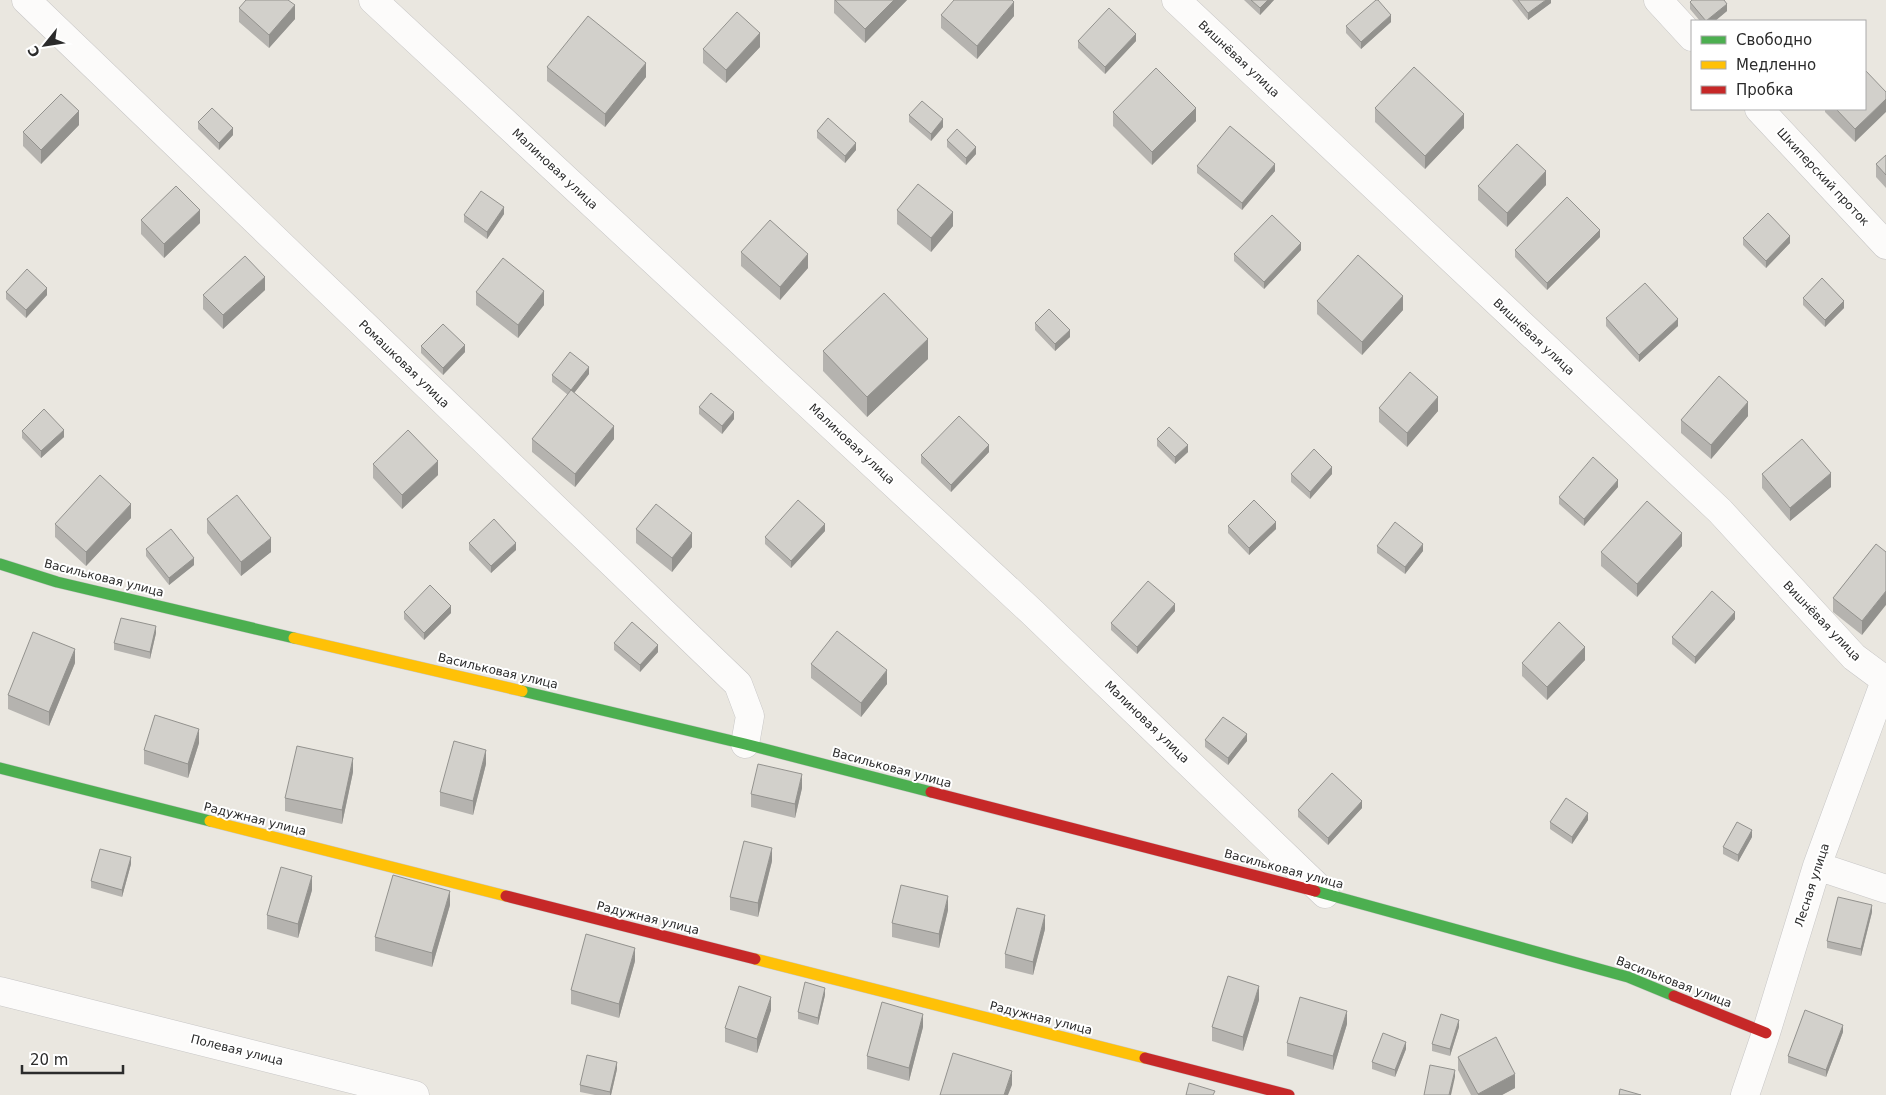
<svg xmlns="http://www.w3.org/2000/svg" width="1886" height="1095" viewBox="0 0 1886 1095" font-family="'DejaVu Sans',sans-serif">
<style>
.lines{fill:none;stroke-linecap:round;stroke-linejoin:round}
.street-casing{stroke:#c7c6c6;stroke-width:29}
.fast-casing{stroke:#c7c6c6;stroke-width:12}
.slow-casing{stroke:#c7c6c6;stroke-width:12}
.jam-casing{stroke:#c7c6c6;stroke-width:12}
.street{stroke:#fcfbfa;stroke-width:28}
.fast{stroke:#4caf50;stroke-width:11}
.slow{stroke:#ffc107;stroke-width:11}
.jam{stroke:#c62828;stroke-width:11}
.wall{fill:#b5b3af}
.shaded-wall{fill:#93928e}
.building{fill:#d2d0cb;stroke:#93928e}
.labels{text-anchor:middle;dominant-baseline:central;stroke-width:4;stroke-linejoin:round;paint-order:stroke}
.street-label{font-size:12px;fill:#2b2b2b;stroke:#fff}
</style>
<rect width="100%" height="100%" fill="#eae7e0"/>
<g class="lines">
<defs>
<path id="street" d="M26,0L738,684L750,716L745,744
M373,0L1033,613L1325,894
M1176,0L1720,511L1854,657L1885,680
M1658,0L1692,37
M1759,109L1886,245
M1817,866L1886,889
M0,991L415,1095
M1745,1095L1766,1033L1817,866L1886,678"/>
<path id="fast" d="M0,564L57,582L294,638
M522,691L745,744L931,792
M0,768L210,821
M1315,891L1628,977L1674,996"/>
<path id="slow" d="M294,638L522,691
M210,821L506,896
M755,959L1145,1058"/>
<path id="jam" d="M931,792L1315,891
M506,896L755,959
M1674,996L1766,1033
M1145,1058L1289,1095"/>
</defs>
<!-- street casing -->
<use href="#street" class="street-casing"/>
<!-- fast casing -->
<use href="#fast" class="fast-casing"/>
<!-- slow casing -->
<use href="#slow" class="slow-casing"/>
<!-- jam casing -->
<use href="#jam" class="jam-casing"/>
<!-- street -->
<use href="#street" class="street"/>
<!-- fast -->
<use href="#fast" class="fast"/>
<!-- slow -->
<use href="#slow" class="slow"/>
<!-- jam -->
<use href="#jam" class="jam"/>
</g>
<!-- wall -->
<path class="wall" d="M834,0H907L865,43L834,13Z
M1244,0H1274L1260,15Z
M1512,0H1551V3L1528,20Z
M1690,2L1727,11L1715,21H1700L1690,9Z
M239,8L295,19L269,48L239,22Z
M941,15L1014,16L977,59L941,28Z
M1391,22L1361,49L1346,33V26Z
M1078,41H1136L1105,74L1078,48Z
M760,47L726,83L703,63V49Z
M547,67L646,77L605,127L547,81Z
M1375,108L1464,128L1425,169L1375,122Z
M1825,109H1865L1855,142L1825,112Z
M1113,112L1196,121L1152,165L1113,126Z
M909,115L943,127L931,141L909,122Z
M198,122L233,135L219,150L198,129Z
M79,125L41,164L23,146V132Z
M817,131L856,150L845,163L817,138Z
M947,140L976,154L966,165L947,147Z
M1886,155V188L1876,177V164Z
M1197,166L1275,171L1242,210L1197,173Z
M1546,185L1507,227L1478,200V186Z
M897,210L953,226L931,252L897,224Z
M504,214L487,239L464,222V215Z
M141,220L200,223L164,258L141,234Z
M1600,237L1547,290L1515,257V250Z
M1743,238L1790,243L1766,268L1743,245Z
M1301,250L1264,289L1234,261V254Z
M741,252L808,268L780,300L741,266Z
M265,290L223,329L203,309V295Z
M6,292L47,295L26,318L6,299Z
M476,292L544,305L518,338L476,305Z
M1803,298L1844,308L1825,327L1803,305Z
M1317,301L1403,310L1362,355L1317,314Z
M1606,318L1678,326L1639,362L1606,326Z
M1035,323L1070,337L1055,351L1035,330Z
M421,346L465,352L443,375L421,353Z
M823,351L928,359L867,417L823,371Z
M589,374L574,393L614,439L575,487L532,452V439L568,395L552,382V375Z
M699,407L734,419L722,434L699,414Z
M1379,408L1438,411L1407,447L1379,422Z
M1748,416L1711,459L1681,433V420Z
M22,431L64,437L41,458L22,438Z
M1157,439L1188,452L1175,464L1157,446Z
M989,452L951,492L921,463V455Z
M373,464L438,475L402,509L373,478Z
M1291,474H1332L1310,499L1291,482Z
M1762,474L1831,487L1790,521L1762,488Z
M1618,487L1584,526L1559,504V497Z
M131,518L86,566L55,537V524Z
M207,519L271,552L241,576L207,533Z
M1228,526L1276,529L1249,555L1228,533Z
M636,529L692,547L672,572L636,543Z
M825,531L791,568L765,544V537Z
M469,543L516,550L491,573L469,550Z
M1876,544L1862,635L1833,612V598Z
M1377,546L1423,551L1405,574L1377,553Z
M1682,546L1637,597L1601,566V552Z
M146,549L194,565L169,585L146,556Z
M1175,611L1137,654L1111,630V623Z
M404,612L451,613L424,640L404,619Z
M1735,619L1695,664L1672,644V637Z
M156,633L150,659L114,650V643Z
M614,643L658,652L640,672L614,650Z
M1585,660L1547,700L1522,676V663Z
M75,663L49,726L8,709V695Z
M811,664L887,684L861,717L811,678Z
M1205,740L1247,741L1228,765L1205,747Z
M199,743L188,778L144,764V750Z
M486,764L473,815L440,806V792Z
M353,772L342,824L285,811V798Z
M802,788L795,818L751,807V794Z
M1362,808L1328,845L1298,817V810Z
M1588,820L1572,844L1550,829V822Z
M1752,837L1738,862L1723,854V847Z
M772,861L758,917L730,910V897Z
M131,864L122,897L91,888V881Z
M312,890L298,938L267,929V915Z
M450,905L432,967L375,951V937Z
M948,910L939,948L892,937V923Z
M1872,912L1861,956L1827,948V941Z
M1045,929L1033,975L1005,968V954Z
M635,961L619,1018L571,1004V990Z
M825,995L818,1025L798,1019V1012Z
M1259,1000L1243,1051L1212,1041V1027Z
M771,1010L757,1053L725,1042V1028Z
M1347,1024L1333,1070L1287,1056V1043Z
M923,1027L909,1081L867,1069V1056Z
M1459,1027L1450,1056L1432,1051V1044Z
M1843,1032L1826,1077L1788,1063V1056Z
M1406,1049L1395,1077L1372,1069V1062Z
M1458,1057L1515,1088L1502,1095H1471L1458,1070Z
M617,1069L611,1095H595L580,1092V1085Z"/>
<!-- shaded-wall -->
<path class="shaded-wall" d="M894,0H907L865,43V29Z
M1268,0H1274L1260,15V8Z
M1546,0H1551V3L1528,20V13Z
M1014,2V16L977,59V46Z
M1727,4V11L1715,21H1706Z
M295,5V19L269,48V35Z
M1391,15V22L1361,49V42Z
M760,33V47L726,83V70Z
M1136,34V41L1105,74V67Z
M646,63V77L605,127V114Z
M1886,99V112L1855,142V129Z
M1196,108V121L1152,165V152Z
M79,111V125L41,164V150Z
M1464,114V128L1425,169V156Z
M943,119V127L931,141V134Z
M233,128V135L219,150V143Z
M856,143V150L845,163V156Z
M976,147V154L966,165V158Z
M1275,164V171L1242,210V203Z
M1546,171V185L1507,227V213Z
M504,207V214L487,239V232Z
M200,210V223L164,258V244Z
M953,212V226L931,252V238Z
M1600,230V237L1547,290V283Z
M1790,236V243L1766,268V261Z
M1301,243V250L1264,289V282Z
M808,254V268L780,300V287Z
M265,277V290L223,329V315Z
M47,288V295L26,318V310Z
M544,291V305L518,338V325Z
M1403,296V310L1362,355V342Z
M1844,301V308L1825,327V320Z
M1678,319V326L1639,362V355Z
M1070,330V337L1055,351V344Z
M928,339V359L867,417V397Z
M465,345V352L443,375V368Z
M589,367V374L571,397V390Z
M1438,397V411L1407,447V433Z
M1748,402V416L1711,459V445Z
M734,412V419L722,434V426Z
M614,426V439L575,487V474Z
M64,430V437L41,458V451Z
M989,445V452L951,492V485Z
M1188,445V452L1175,464V457Z
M438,461V475L402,509V495Z
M1332,467V474L1310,499V492Z
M1831,473V487L1790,521V508Z
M1618,480V487L1584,526V519Z
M131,504V518L86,566V552Z
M1276,522V529L1249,555V548Z
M825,524V531L791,568V561Z
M692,533V547L672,572V558Z
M1682,533V546L1637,597V584Z
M271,538V552L241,576V562Z
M516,543V550L491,573V566Z
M1423,544V551L1405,574V567Z
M194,558V565L169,585V578Z
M1886,591V605L1862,635V621Z
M1175,604V611L1137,654V647Z
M451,606V613L424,640V633Z
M1735,612V619L1695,664V657Z
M156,626V633L150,659V652Z
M658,645V652L640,672V665Z
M1585,647V660L1547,700V687Z
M75,649V663L49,726V712Z
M887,670V684L861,717V703Z
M199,729V743L188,778V764Z
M1247,734V741L1228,765V758Z
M486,750V764L473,815V801Z
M353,758V772L342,824V810Z
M802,774V788L795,818V804Z
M1362,801V808L1328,845V838Z
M1588,813V820L1572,844V837Z
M1752,830V837L1738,862V855Z
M772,848V861L758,917V903Z
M131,857V864L122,897V890Z
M312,876V890L298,938V924Z
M450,891V905L432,967V953Z
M948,896V910L939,948V934Z
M1872,905V912L1861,956V949Z
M1045,915V929L1033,975V962Z
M635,948V961L619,1018V1004Z
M1259,986V1000L1243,1051V1037Z
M825,988V995L818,1025V1018Z
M771,997V1010L757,1053V1039Z
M1347,1011V1024L1333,1070V1056Z
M923,1014V1027L909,1081V1068Z
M1459,1020V1027L1450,1056V1049Z
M1843,1025V1032L1826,1077V1070Z
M1406,1042V1049L1395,1077V1070Z
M617,1062V1069L611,1095H610V1092Z
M1455,1070V1077L1451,1095H1449Z
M1012,1071V1085L1008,1095H1004Z
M1515,1074V1088L1502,1095H1478V1094Z"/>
<!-- building -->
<path class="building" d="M246,0H288L295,5L269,35L239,8Z
M835,0H894L865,29Z
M954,0H1012L1014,2L977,46L941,15Z
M1251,0H1268L1260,8Z
M1376,0H1378L1391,15L1361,42L1346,26Z
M1518,0H1546L1528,13Z
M1692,0H1724L1727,4L1706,21L1690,2Z
M1109,8L1136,34L1105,67L1078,41Z
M737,12L760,33L726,70L703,49Z
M588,16L646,63L605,114L547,67Z
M1414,67L1464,114L1425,156L1375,108Z
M1156,68L1196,108L1152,152L1113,112Z
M1865,70L1886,92V99L1855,129L1836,109H1865Z
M61,94L79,111L41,150L23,132Z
M922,101L943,119L931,134L909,115Z
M212,108L233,128L219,143L198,122Z
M828,118L856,143L845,156L817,131Z
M1230,126L1275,164L1242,203L1197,166Z
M957,129L976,147L966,158L947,140Z
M1517,144L1546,171L1507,213L1478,186Z
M1886,155V175L1876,164Z
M918,184L953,212L931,238L897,210Z
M176,186L200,210L164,244L141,220Z
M481,191L504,207L487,232L464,215Z
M1567,197L1600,230L1547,283L1515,250Z
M1768,213L1790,236L1766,261L1743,238Z
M1272,215L1301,243L1264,282L1234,254Z
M770,220L808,254L780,287L741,252Z
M1358,255L1403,296L1362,342L1317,301Z
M245,256L265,277L223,315L203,295Z
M503,258L544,291L518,325L476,292Z
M27,269L47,288L26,310L6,292Z
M1822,278L1844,301L1825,320L1803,298Z
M1645,283L1678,319L1639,355L1606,318Z
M884,293L928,339L867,397L823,351Z
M1049,309L1070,330L1055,344L1035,323Z
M443,324L465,345L443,368L421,346Z
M570,352L589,367L571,390L552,375Z
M1410,372L1438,397L1407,433L1379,408Z
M1719,376L1748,402L1711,445L1681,420Z
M571,390L614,426L575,474L532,439Z
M711,393L734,412L722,426L699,407Z
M44,409L64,430L41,451L22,431Z
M959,416L989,445L951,485L921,455Z
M1169,427L1188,445L1175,457L1157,439Z
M408,430L438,461L402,495L373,464Z
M1802,439L1831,473L1790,508L1762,474Z
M1314,449L1332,467L1310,492L1291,474Z
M1593,457L1618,480L1584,519L1559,497Z
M100,475L131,504L86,552L55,524Z
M237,495L271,538L241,562L207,519Z
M798,500L825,524L791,561L765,537Z
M1254,500L1276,522L1249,548L1228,526Z
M1647,501L1682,533L1637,584L1601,552Z
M656,504L692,533L672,558L636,529Z
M494,519L516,543L491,566L469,543Z
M1395,522L1423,544L1405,567L1377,546Z
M171,529L194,558L169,578L146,549Z
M1876,544L1886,552V591L1862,621L1833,598Z
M1148,581L1175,604L1137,647L1111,623Z
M430,585L451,606L424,633L404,612Z
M1712,591L1735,612L1695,657L1672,637Z
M121,618L156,626L150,652L114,643Z
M632,622L658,645L640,665L614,643Z
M1559,622L1585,647L1547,687L1522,663Z
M837,631L887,670L861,703L811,664Z
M33,632L75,649L49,712L8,695Z
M155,715L199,729L188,764L144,750Z
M1223,717L1247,734L1228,758L1205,740Z
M454,741L486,750L473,801L440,792Z
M297,746L353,758L342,810L285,798Z
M758,764L802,774L795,804L751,794Z
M1332,773L1362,801L1328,838L1298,810Z
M1566,798L1588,813L1572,837L1550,822Z
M1737,822L1752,830L1738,855L1723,847Z
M744,841L772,848L758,903L730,897Z
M100,849L131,857L122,890L91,881Z
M281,867L312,876L298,924L267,915Z
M393,875L450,891L432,953L375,937Z
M901,885L948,896L939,934L892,923Z
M1838,897L1872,905L1861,949L1827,941Z
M1017,908L1045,915L1033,962L1005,954Z
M586,934L635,948L619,1004L571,990Z
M1228,976L1259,986L1243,1037L1212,1027Z
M805,982L825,988L818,1018L798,1012Z
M739,986L771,997L757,1039L725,1028Z
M1300,997L1347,1011L1333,1056L1287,1043Z
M882,1002L923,1014L909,1068L867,1056Z
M1805,1010L1843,1025L1826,1070L1788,1056Z
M1441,1014L1459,1020L1450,1049L1432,1044Z
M1383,1033L1406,1042L1395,1070L1372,1062Z
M1496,1037L1515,1074L1478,1094L1458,1057Z
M953,1053L1012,1071L1004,1095H940Z
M587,1055L617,1062L610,1092L580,1085Z
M1430,1065L1455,1070L1449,1095H1424Z
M1189,1083L1215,1091L1213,1095H1186Z
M1620,1089L1641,1095H1619Z"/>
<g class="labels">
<!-- street labels -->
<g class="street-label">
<text transform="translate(1239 59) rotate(43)">Вишнёвая улица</text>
<text transform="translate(555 169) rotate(43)">Малиновая улица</text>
<text transform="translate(1823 177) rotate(47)">Шкиперский проток</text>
<text transform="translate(1534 337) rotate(43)">Вишнёвая улица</text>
<text transform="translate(404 364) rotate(44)">Ромашковая улица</text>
<text transform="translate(852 444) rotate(43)">Малиновая улица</text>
<text transform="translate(104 578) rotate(14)">Васильковая улица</text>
<text transform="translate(1822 621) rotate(46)">Вишнёвая улица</text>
<text transform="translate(498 671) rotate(13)">Васильковая улица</text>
<text transform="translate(1147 722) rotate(44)">Малиновая улица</text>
<text transform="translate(892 768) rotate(15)">Васильковая улица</text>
<text transform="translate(255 819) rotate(14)">Радужная улица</text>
<text transform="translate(1284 869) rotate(15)">Васильковая улица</text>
<text transform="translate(1812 885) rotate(-72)">Лесная улица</text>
<text transform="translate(648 918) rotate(14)">Радужная улица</text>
<text transform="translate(1674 982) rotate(21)">Васильковая улица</text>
<text transform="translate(1041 1018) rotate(14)">Радужная улица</text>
<text transform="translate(237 1050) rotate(14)">Полевая улица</text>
</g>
</g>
<!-- legend -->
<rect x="1691" y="20" width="175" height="90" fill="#ffffff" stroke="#aaaaaa"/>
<rect x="1701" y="36" width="25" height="8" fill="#4caf50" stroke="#aaaaaa"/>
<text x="1736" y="45" font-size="15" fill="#2b2b2b">Свободно</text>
<rect x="1701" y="61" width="25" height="8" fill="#ffc107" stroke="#aaaaaa"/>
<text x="1736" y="70" font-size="15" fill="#2b2b2b">Медленно</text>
<rect x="1701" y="86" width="25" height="8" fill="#c62828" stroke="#aaaaaa"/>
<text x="1736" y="95" font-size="15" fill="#2b2b2b">Пробка</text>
<!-- north arrow -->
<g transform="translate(45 45) rotate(240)" stroke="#ffffff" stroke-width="4" paint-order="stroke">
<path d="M0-4L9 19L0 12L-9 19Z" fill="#2b2b2b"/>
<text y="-8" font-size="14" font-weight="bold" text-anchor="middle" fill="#2b2b2b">С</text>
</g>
<!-- scale -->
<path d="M22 1065v8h101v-8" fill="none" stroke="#2b2b2b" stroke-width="2.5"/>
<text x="30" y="1065" font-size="15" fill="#2b2b2b" stroke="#ffffff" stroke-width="4" paint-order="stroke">20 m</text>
</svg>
